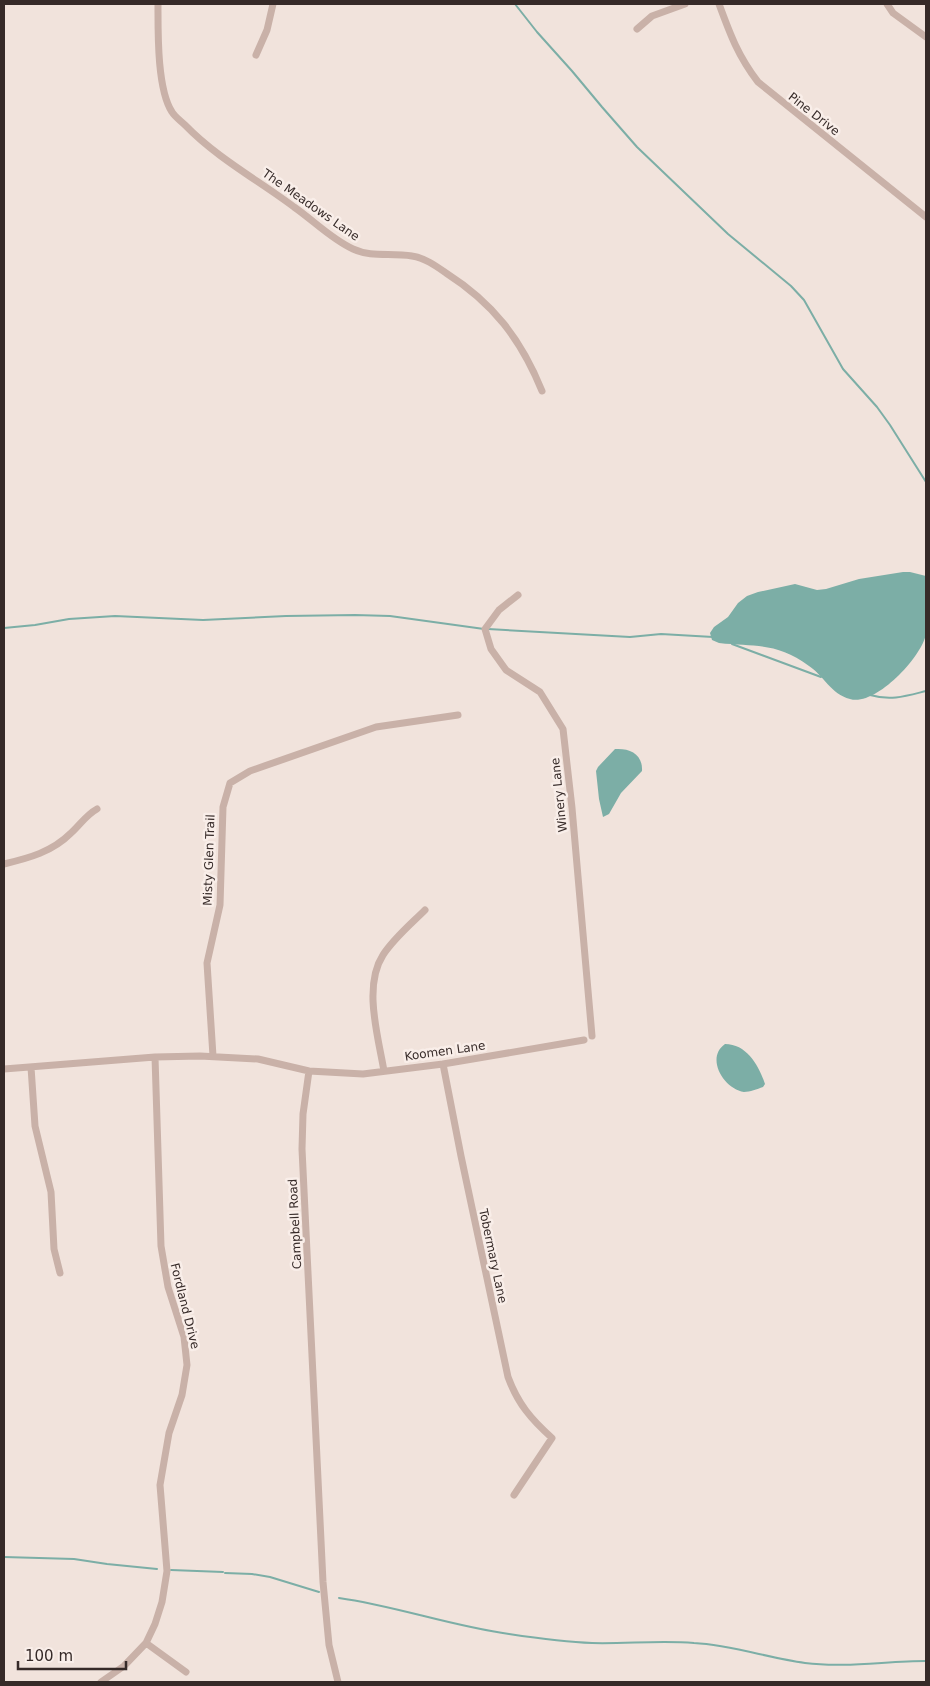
<svg xmlns="http://www.w3.org/2000/svg" width="930" height="1686" viewBox="0 0 930 1686" font-family="'DejaVu Sans',sans-serif">
<style>
.water{fill:#7caea6}
.lines{fill:none;stroke-linecap:round;stroke-linejoin:round}
.stream{stroke:#7caea6;stroke-width:2}
.street{stroke:#c9b1a8;stroke-width:7}
.labels{text-anchor:middle;dominant-baseline:central;stroke-width:5;stroke-linejoin:round;paint-order:stroke}
.street-label{font-size:12px;fill:#362a28;stroke:#f9eee9}
</style>
<rect width="100%" height="100%" fill="#f1e3dc"/>
<!-- water -->
<path class="water" d="M903,572H910L926,576C926,593 929,617 926,634C922,657 875,707 850,699C831,694 824,676 809,666C777,642 755,647 719,643L712,640L710,633L714,627L728,617L738,603L747,596L758,592L795,584L817,590L826,589L859,579Z
M615,749C630,748 643,754 642,771L621,793L609,814L603,817L599,799L596,771L598,767Z
M725,1044C747,1044 759,1066 765,1084L763,1087C757,1089 750,1092 744,1092C724,1089 705,1058 725,1044Z"/>
<g class="lines">
<!-- stream -->
<path class="stream" d="M515,4L537,32L572,71L602,107L637,147L728,234L791,286L804,300L843,369L877,407L890,425L926,482
M4,628L35,625L69,619L115,616L203,620L286,616L355,615L390,616L484,629
M488,629L630,637L661,634L713,637
M732,644L821,677
M870,695C891,701 906,696 926,691
M4,1557L74,1559L107,1564L157,1569
M171,1570L223,1572
M225,1573L252,1574L270,1577L319,1592
M339,1598C396,1606 451,1626 509,1634C536,1638 564,1642 592,1643C626,1644 660,1640 694,1643C732,1645 768,1658 805,1663C845,1668 886,1661 926,1661"/>
<!-- street -->
<path class="street" d="M158,4C158,32 157,89 172,112C175,117 181,121 185,125C217,158 258,180 294,207C313,220 331,239 353,249C372,258 392,252 412,256C425,258 436,266 446,273C493,303 521,339 542,391
M719,4C730,34 738,56 758,82L926,217
M887,4L893,13L926,37
M637,29L652,16L685,4
M256,55L267,30L273,4
M518,595L499,610L485,629L491,649L506,670L540,692L563,729L572,808L592,1036
M4,864C29,858 52,852 71,833C80,825 86,815 97,809
M213,1056L207,963L220,905L223,807L230,783L250,771L376,727L458,715
M443,1064L461,1156L508,1377C518,1404 531,1419 552,1438L514,1495
M31,1067L35,1126L51,1192L54,1249L60,1273
M4,1069L155,1057L200,1056L258,1059L309,1071L363,1074L443,1064L584,1040
M309,1071L303,1114L302,1149L323,1582L329,1645L338,1682
M384,1071C378,1036 363,986 383,955C394,938 411,924 425,910
M146,1643L186,1672
M101,1682L124,1666L146,1643L155,1624L162,1602L167,1571L160,1485L169,1433L182,1395L187,1365L184,1337L168,1287L161,1246L155,1057"/>
</g>
<g class="labels">
<!-- street labels -->
<g class="street-label">
<text transform="translate(814 114) rotate(38)">Pine Drive</text>
<text transform="translate(311 205) rotate(35)">The Meadows Lane</text>
<text transform="translate(559 795) rotate(-96)">Winery Lane</text>
<text transform="translate(209 860) rotate(-88)">Misty Glen Trail</text>
<text transform="translate(445 1051) rotate(-8)">Koomen Lane</text>
<text transform="translate(295 1224) rotate(-93)">Campbell Road</text>
<text transform="translate(493 1256) rotate(78)">Tobermary Lane</text>
<text transform="translate(185 1306) rotate(76)">Fordland Drive</text>
</g>
</g>
<!-- border -->
<rect width="930" height="1686" fill="none" stroke="#362a28" stroke-width="10"/>
<!-- scale -->
<path d="M18 1661v8h108v-8" fill="none" stroke="#362a28" stroke-width="2.5"/>
<text x="25" y="1661" font-size="15" fill="#362a28" stroke="#f9eee9" stroke-width="4" paint-order="stroke">100 m</text>
</svg>
